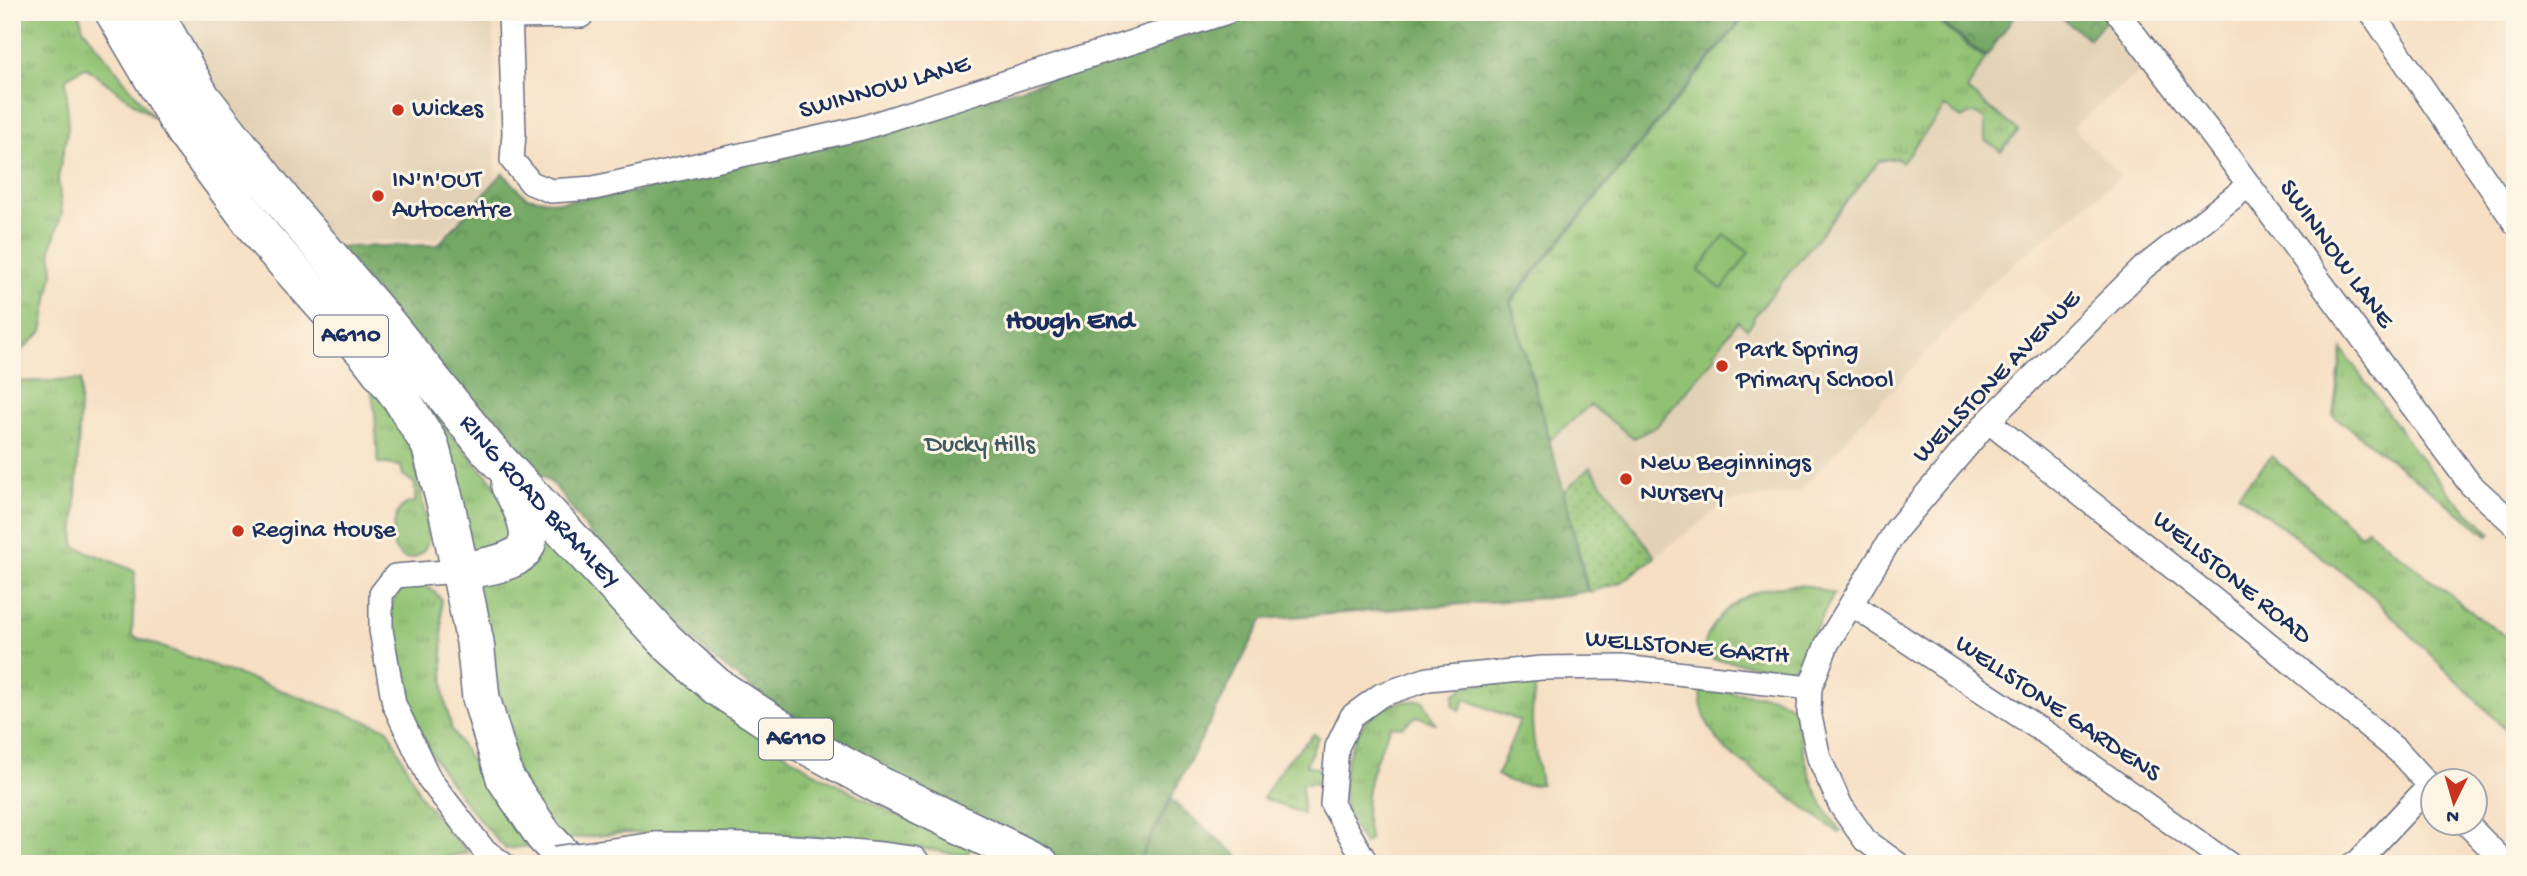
<svg xmlns="http://www.w3.org/2000/svg" width="2527" height="876" viewBox="0 0 2527 876" font-family="'Gochi Hand',sans-serif">
<style>
.built{fill:#e3d1b6}
.grass{fill:url(#grass-tufts);stroke:#567868;stroke-width:2}
.forest{fill:url(#forest-crowns);stroke:#486c62;stroke-width:2}
.garden{fill:url(#garden-dots);stroke:#567868;stroke-width:2}
.pitch{fill:#91c273;stroke:#567868;stroke-width:2}
.lines{fill:none;stroke-linecap:round;stroke-linejoin:round}
.minor-casing{stroke:#686d81;stroke-width:26}
.primary-casing{stroke:#686d81;stroke-width:38}
.trunk-casing{stroke:#686d81;stroke-width:40}
.minor{stroke:#fff;stroke-width:23}
.primary{stroke:#fff;stroke-width:35}
.trunk{stroke:#fff;stroke-width:37}
.primary-bridge-casing{stroke:#686d81;stroke-width:38;stroke-linecap:butt}
.primary-bridge{stroke:#fff;stroke-width:35}
.poi-dot{fill:#c8321e;stroke:#fcf5e5;stroke-width:2.5}
.labels{text-anchor:middle;dominant-baseline:central;stroke-width:6;stroke-linejoin:round;paint-order:stroke}
.shield{fill:#fcf5e5;stroke:#5e6a86;stroke-width:2}
.shield-label{font-size:24px;font-weight:bold;fill:#1b2f5e}
.street-label{font-size:26px;fill:#1b2f5e;stroke:#fcf5e5}
.poi-label{font-size:26px;fill:#1b2f5e;stroke:#fcf5e5;text-anchor:start}
.park-label{font-size:26px;fill:#3e5b64;stroke:#fcf5e5}
.neighbourhood-label{font-size:28px;font-weight:bold;fill:#1b2f5e;stroke:#fcf5e5}
</style>
<defs>
<pattern id="grass-tufts" width="24" height="20" patternUnits="userSpaceOnUse" patternTransform="scale(1.75)"><rect width="24" height="20" fill="#91c273"/><path d="M3 7l-1-3M5 7V3M7 7l1-3M15 17l-1-3M17 17v-4M19 17l1-3" fill="none" stroke="#769e62"/></pattern>
<pattern id="forest-crowns" width="20" height="18" patternUnits="userSpaceOnUse" patternTransform="scale(1.75)"><rect width="20" height="18" fill="#74a865"/><path d="M2 6a3 3 0 1 1 6 0M12 15a3 3 0 1 1 6 0" fill="none" stroke="#5e8956"/></pattern>
<pattern id="garden-dots" width="8" height="8" patternUnits="userSpaceOnUse" patternTransform="scale(1.75)"><rect width="8" height="8" fill="#91c273"/><path d="M2 2h.1M6 6h.1" fill="none" stroke="#769e62" stroke-width="1.8" stroke-linecap="round"/></pattern>
</defs>
<rect width="100%" height="100%" fill="#fcf5e5"/>
<filter id="ink" filterUnits="userSpaceOnUse"><feTurbulence type="fractalNoise" baseFrequency=".0143" numOctaves="2"/><feDisplacementMap in="SourceGraphic" scale="14" xChannelSelector="R" yChannelSelector="G"/><feConvolveMatrix kernelMatrix="1 2 1 2 8 2 1 2 1" color-interpolation-filters="sRGB"/></filter>
<filter id="wash" filterUnits="userSpaceOnUse"><feTurbulence type="fractalNoise" baseFrequency=".00686" numOctaves="4" result="noise"/><feDisplacementMap in="SourceGraphic" scale="28" xChannelSelector="R" yChannelSelector="G"/><feGaussianBlur stdDeviation="1.57" result="paint"/><feColorMatrix in="noise" values="0 0 0 0 0 0 0 0 0 0 0 0 0 0 0 0 0 1.4 0 .05"/><feComposite in="paint" operator="in"/></filter>
<g filter="url(#wash)">
<rect width="100%" height="100%" fill="#f6dfc3"/>
<!-- built -->
<path class="built" d="M180,12H493L496,178L438,239L329,243L201,97Z
M1749,12H1926L1985,58L2019,12H2053L2089,40L2109,21L2142,70L2072,127L2121,176L1990,283L1799,491L1727,502L1622,582L1589,592L1552,444L1511,302Z"/>
<!-- grass -->
<path class="grass" d="M12,12H79L83,28L154,118L85,67L66,78L68,128L58,178L62,213L51,248L53,273L42,332L12,359V92L25,71L12,62Z
M1749,12H1926L1985,59L1967,90L2019,131L2001,151L1985,140V120L1974,113L1962,118L1945,107L1902,162L1898,158L1879,161L1753,318L1754,320L1747,329L1738,321L1714,353L1716,356L1657,426L1634,438L1590,405L1550,440L1511,302Z
M144,40L419,382L452,436L515,507L513,540L471,558L453,490L260,217Z
M2342,349L2417,454L2454,498L2491,533L2489,536L2333,415Z
M369,376L408,440L415,458L429,539C426,553 409,567 397,552C389,544 394,518 400,509C404,504 409,503 415,502V484L403,475L401,466L378,463L375,412Z
M81,380L74,546L135,571L132,636L388,729L422,799L468,853L416,862L415,864H12V382Z
M2272,456L2361,535L2367,529L2474,614L2515,642V739L2365,589L2238,494Z
M537,519L745,727L812,771L880,807L972,846L966,856L890,843L791,836L624,833L558,840L519,782L472,579Z
M416,584C428,586 434,590 441,599L444,696L452,730L498,805L529,846L506,849C459,800 414,740 398,673C393,652 392,630 391,609C393,594 402,588 416,584Z
M1791,585L1810,586L1834,594L1797,664L1789,670H1782L1713,659L1705,653C1703,642 1708,635 1713,626C1731,598 1759,588 1791,585Z
M1538,679C1526,719 1535,745 1541,784C1524,786 1512,784 1497,775L1520,721L1465,699L1460,710L1453,706L1454,694L1465,686Z
M1700,689L1775,697L1792,707L1796,715C1803,757 1812,797 1841,831L1839,833L1727,751C1710,733 1700,714 1700,689Z
M1423,700L1435,723L1417,716L1402,727L1391,726C1373,761 1359,801 1370,840L1364,844C1359,835 1352,825 1348,815C1336,786 1349,730 1377,712C1390,702 1407,701 1423,700Z
M1314,734L1318,737L1306,765L1317,768L1323,775L1322,782L1318,784H1302L1303,814L1263,798L1284,764Z"/>
<!-- forest -->
<path class="forest" d="M1261,12H1748L1510,301L1564,492L1587,591L1557,597L1263,619L1140,858L1171,800L1248,864H1065L1006,843L804,728L715,660L611,562L555,486L499,438L338,247L438,245L503,173L526,197L558,202L634,192L863,135L1101,64Z
M1928,12H2017L1986,57Z
M2053,12H2101L2107,20L2089,39Z"/>
<!-- garden -->
<path class="garden" d="M1590,467L1655,557L1622,582L1589,592L1564,492Z"/>
<!-- pitch -->
<path class="pitch" d="M1725,235L1749,253L1722,289L1698,271Z"/>
</g>
<g filter="url(#ink)">
<g class="lines">
<defs>
<path id="minor" d="M510,12L514,133L512,160L531,183L551,191L594,188L862,128L1227,12
M2117,12L2215,139L2470,484L2515,525
M2371,12L2515,223
M511,17L581,16
M1988,421L2253,631L2399,752L2432,788
M459,571L395,576L381,594V630L394,704L430,780L483,849L503,864
M1851,604L2053,738L2229,864
M2467,824L2506,864
M1367,864L1332,804L1337,747L1352,716L1381,695L1428,679L1542,668L1622,667L1810,688
M1898,864L1865,840L1841,806L1819,758L1809,712L1810,688L1827,644L1896,530L1988,421L2143,268L2249,185
M2353,864L2358,862L2430,785"/>
<path id="primary" d="M656,850C742,850 827,852 912,864"/>
<g id="trunk">
<path d="M114,12L184,131L263,237L366,353L401,398L430,445L447,509L475,642L481,698L505,778L544,836L571,864"/>
<path id="s1" d="M154,12L201,97L292,213L380,315L488,449L667,642L716,686L802,743L881,786L1040,864"/>
<path d="M459,571C525,562 548,552 510,486"/>
</g>
</defs>
<!-- minor casing -->
<use href="#minor" class="minor-casing"/>
<!-- primary casing -->
<use href="#primary" class="primary-casing"/>
<!-- trunk casing -->
<use href="#trunk" class="trunk-casing"/>
<!-- minor -->
<use href="#minor" class="minor"/>
<!-- primary -->
<use href="#primary" class="primary"/>
<!-- trunk -->
<use href="#trunk" class="trunk"/>
<defs>
<path id="primary-bridge" d="M556,864L656,850"/>
</defs>
<!-- primary-bridge casing -->
<use href="#primary-bridge" class="primary-bridge-casing"/>
<!-- primary-bridge -->
<use href="#primary-bridge" class="primary-bridge"/>
</g>
</g>
<!-- markers -->
<g class="poi-dot">
<circle cx="398" cy="110" r="7"/>
<circle cx="378" cy="196" r="7"/>
<circle cx="1722" cy="366" r="7"/>
<circle cx="1626" cy="479" r="7"/>
<circle cx="238" cy="531" r="7"/>
</g>
<g class="labels">
<!-- shield labels -->
<g class="shield">
<rect x="314" y="315.5" width="74" height="41" rx="5"/>
<rect x="759" y="718.5" width="74" height="41" rx="5"/>
</g>
<g class="shield-label">
<text x="351" y="336">A6110</text>
<text x="796" y="739">A6110</text>
</g>
<!-- street labels -->
<g class="street-label">
<text transform="translate(885 89) rotate(-16)">SWINNOW LANE</text>
<text transform="translate(2335 255) rotate(54)">SWINNOW LANE</text>
<text transform="translate(1998 378) rotate(-46)">WELLSTONE AVENUE</text>
<text stroke="none"><textPath href="#s1" startOffset="625">RING ROAD BRAMLEY</textPath></text>
<text transform="translate(2231 579) rotate(39)">WELLSTONE ROAD</text>
<text transform="translate(1687 649) rotate(5)">WELLSTONE GARTH</text>
<text transform="translate(2057 710) rotate(34)">WELLSTONE GARDENS</text>
</g>
<!-- poi labels -->
<g class="poi-label">
<text x="412" y="110">Wickes</text>
<text x="392" y="181">IN'n'OUT<tspan x="392" dy="30">Autocentre</tspan></text>
<text x="1736" y="351">Park Spring<tspan x="1736" dy="30">Primary School</tspan></text>
<text x="1640" y="464">New Beginnings<tspan x="1640" dy="30">Nursery</tspan></text>
<text x="252" y="531">Regina House</text>
</g>
<!-- park labels -->
<g class="park-label">
<text x="980" y="446">Ducky Hills</text>
</g>
<!-- neighbourhood labels -->
<g class="neighbourhood-label">
<text x="1070" y="322">Hough End</text>
</g>
</g>
<!-- margin -->
<rect width="2527" height="876" fill="none" stroke="#fcf5e5" stroke-width="42"/>
<!-- north arrow -->
<g transform="translate(2454 802) rotate(185)"><circle r="33" fill="#fcf5e5" stroke="#a2a6af" stroke-width="2"/>
<path d="M0-5L12 26L0 18L-12 26Z" fill="#c8321e"/>
<text y="-10" font-size="19" font-weight="bold" text-anchor="middle" fill="#1b2f5e">N</text>
</g>
</svg>
